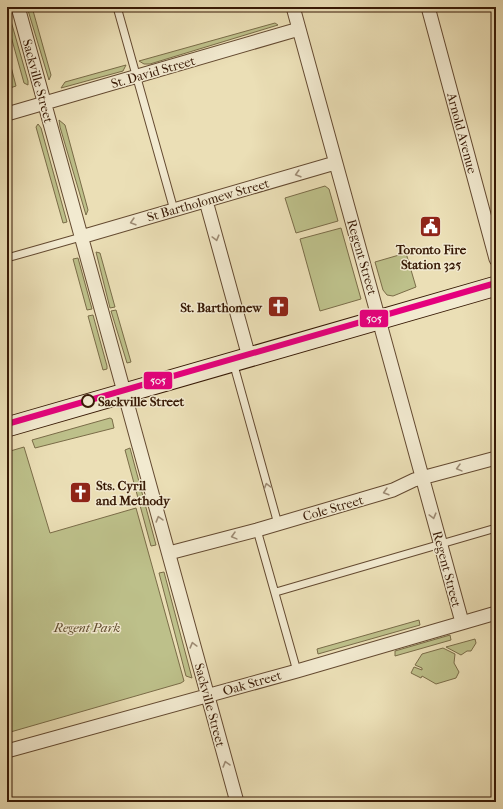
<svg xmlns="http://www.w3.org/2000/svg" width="503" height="809" viewBox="0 0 503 809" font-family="'IM FELL French Canon',serif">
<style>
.green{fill:#bdc08a;stroke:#7a6c48}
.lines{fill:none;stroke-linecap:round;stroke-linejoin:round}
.lane-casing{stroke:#644a31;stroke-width:9}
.street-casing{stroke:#644a31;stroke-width:15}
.secondary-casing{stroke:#371905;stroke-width:21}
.lane{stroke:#f2ead0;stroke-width:7}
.street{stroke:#f2ead0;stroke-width:13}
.secondary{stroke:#f2ead0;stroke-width:19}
.tram-1-casing{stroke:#f2ead0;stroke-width:9}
.tram-1{stroke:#e5007d;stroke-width:6}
.oneway{stroke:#9e8c75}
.stop-dot{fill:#f2ead0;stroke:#371905;stroke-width:2}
.labels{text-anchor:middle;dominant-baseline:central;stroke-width:3;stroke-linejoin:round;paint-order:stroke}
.street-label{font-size:13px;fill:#371905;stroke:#f2ead0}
.poi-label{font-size:13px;font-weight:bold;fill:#371905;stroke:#f2ead0}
.stop-label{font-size:13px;font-weight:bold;fill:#371905;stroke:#f2ead0;text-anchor:start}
.park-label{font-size:13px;font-style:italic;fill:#5f4b2d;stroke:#f2ead0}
.line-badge{stroke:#f2ead0;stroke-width:1.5}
.badge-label{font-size:11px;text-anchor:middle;font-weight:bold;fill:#fff}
</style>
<rect width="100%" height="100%" fill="#ebdfb6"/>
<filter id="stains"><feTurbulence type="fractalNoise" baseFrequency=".005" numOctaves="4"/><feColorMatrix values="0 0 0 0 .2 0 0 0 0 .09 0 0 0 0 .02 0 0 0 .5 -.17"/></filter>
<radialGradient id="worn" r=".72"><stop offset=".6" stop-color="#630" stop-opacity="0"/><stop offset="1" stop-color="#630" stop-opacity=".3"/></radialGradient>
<!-- green -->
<path class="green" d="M7,7L28,81V85L24,83L7,22Z
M27,7H32L51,75L49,80Z
M275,23L278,25L150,64H144L139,61Z
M7,51L16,86L7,89Z
M126,65L123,71L61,88L65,82Z
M59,120L65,125L88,210L86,215L60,127Z
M38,124L41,128L67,222L63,223L36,127Z
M325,186L329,189L338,221L296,233L285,198Z
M341,228L361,299L320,311L300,239Z
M96,252L100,253L115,307L110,308Z
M406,253L416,287L393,296L387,295L383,290L375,262Z
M78,258L92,309L87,310L73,259Z
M116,310L131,362L127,363L111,311Z
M93,315L107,366V369L103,370L88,316Z
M110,418L112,419L114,428L35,448L32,440Z
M24,447L50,533L136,508L184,681L181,683L7,733V452Z
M130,448L156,545L151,546L125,450Z
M164,572L192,678L186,676L159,573Z
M419,620L420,625L318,654L317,649Z
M450,635L451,640L395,656V651Z
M475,639L476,643L471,651H467L461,655L446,647Z
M443,648L455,654L454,663L459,672L456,678L436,684L422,676L421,678L411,673L414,667L422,670V668L415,665L422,654Z"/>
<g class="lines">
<defs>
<path id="lane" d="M117,7L174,210
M7,258L81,237
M233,362L278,524
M257,530L297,671
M276,592L496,528"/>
<path id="street" d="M18,7L237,802
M293,7L462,622
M428,7L496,259
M7,114L299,29
M206,201L249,357
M81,237L335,163
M169,553L257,530L393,490L414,480L496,458
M7,751L297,671L496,613"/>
<path id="secondary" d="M7,427L496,286"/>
</defs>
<!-- lane casing -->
<use href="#lane" class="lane-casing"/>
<!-- street casing -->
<use href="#street" class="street-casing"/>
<!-- secondary casing -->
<use href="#secondary" class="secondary-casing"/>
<!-- lane -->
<use href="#lane" class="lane"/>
<!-- street -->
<use href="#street" class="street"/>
<!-- secondary -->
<use href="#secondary" class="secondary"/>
<defs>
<path id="tram-1" d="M7,424L496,283"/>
</defs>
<!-- tram-1 casing -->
<use href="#tram-1" class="tram-1-casing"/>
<!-- tram-1 -->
<use href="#tram-1" class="tram-1"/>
</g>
<!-- one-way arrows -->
<defs><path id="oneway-chevron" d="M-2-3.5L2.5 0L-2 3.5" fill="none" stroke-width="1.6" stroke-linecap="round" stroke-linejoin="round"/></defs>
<g class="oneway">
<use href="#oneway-chevron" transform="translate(298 174) rotate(164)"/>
<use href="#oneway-chevron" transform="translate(133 222) rotate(164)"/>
<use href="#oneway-chevron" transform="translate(216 238) rotate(75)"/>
<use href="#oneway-chevron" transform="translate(459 468) rotate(165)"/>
<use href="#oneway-chevron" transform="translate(267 486) rotate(-105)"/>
<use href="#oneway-chevron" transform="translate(386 492) rotate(164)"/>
<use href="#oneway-chevron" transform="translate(433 516) rotate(75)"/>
<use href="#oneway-chevron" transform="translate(159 519) rotate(-106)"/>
<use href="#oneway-chevron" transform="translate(234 536) rotate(165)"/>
<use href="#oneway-chevron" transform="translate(193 645) rotate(-105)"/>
<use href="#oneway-chevron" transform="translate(226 764) rotate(-106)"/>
</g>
<!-- icons -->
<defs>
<symbol id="civic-square" viewBox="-11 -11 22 22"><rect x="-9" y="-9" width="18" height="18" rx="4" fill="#8f2418" stroke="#f2ead0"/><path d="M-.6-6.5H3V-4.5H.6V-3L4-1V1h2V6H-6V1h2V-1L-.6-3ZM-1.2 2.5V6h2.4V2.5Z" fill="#fff"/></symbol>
<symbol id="church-square" viewBox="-11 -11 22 22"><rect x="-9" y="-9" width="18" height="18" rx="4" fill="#8f2418" stroke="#f2ead0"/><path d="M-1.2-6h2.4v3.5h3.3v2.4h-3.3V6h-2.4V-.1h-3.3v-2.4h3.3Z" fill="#fff"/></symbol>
</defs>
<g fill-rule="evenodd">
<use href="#civic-square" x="418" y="214" width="25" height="25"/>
<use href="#church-square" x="266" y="294" width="25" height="25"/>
<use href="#church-square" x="68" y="480" width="25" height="25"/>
</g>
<!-- markers -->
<circle class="stop-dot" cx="88" cy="401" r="6"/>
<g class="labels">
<!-- street labels -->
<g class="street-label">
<text transform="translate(153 72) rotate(-16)">St. David Street</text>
<text transform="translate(38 81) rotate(75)">Sackville Street</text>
<text transform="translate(462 133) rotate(75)">Arnold Avenue</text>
<text transform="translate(208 200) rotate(-16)">St Bartholomew Street</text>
<text transform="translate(362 257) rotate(74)">Regent Street</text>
<text transform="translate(333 508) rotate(-16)">Cole Street</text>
<text transform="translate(447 569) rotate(75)">Regent Street</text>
<text transform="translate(252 683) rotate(-16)">Oak Street</text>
<text transform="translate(210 705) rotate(75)">Sackville Street</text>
</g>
<!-- poi labels -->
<g class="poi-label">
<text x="431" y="249">Toronto Fire<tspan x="431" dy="15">Station 325</tspan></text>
<text x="262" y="307" text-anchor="end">St. Barthomew</text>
<text x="96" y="485" text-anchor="start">Sts. Cyril<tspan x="96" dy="15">and Methody</tspan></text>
</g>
<!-- stop labels -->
<g class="stop-label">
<text x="98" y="401">Sackville Street</text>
</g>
<!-- park labels -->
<g class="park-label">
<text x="87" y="627">Regent Park</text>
</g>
</g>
<g class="line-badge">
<rect x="359" y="309" width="30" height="19" rx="4" fill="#e5007d"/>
<rect x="143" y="371" width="30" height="19" rx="4" fill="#e5007d"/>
</g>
<g class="badge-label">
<text x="374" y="322">505</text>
<text x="158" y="384">505</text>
</g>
<!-- margin -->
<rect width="503" height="809" fill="none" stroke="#ebdfb6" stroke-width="24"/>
<rect x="8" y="8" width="487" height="793" fill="none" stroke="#371905" stroke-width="2"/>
<rect x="12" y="12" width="479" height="785" fill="none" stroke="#371905"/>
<rect width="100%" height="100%" filter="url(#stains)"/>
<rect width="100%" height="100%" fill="url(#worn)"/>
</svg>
